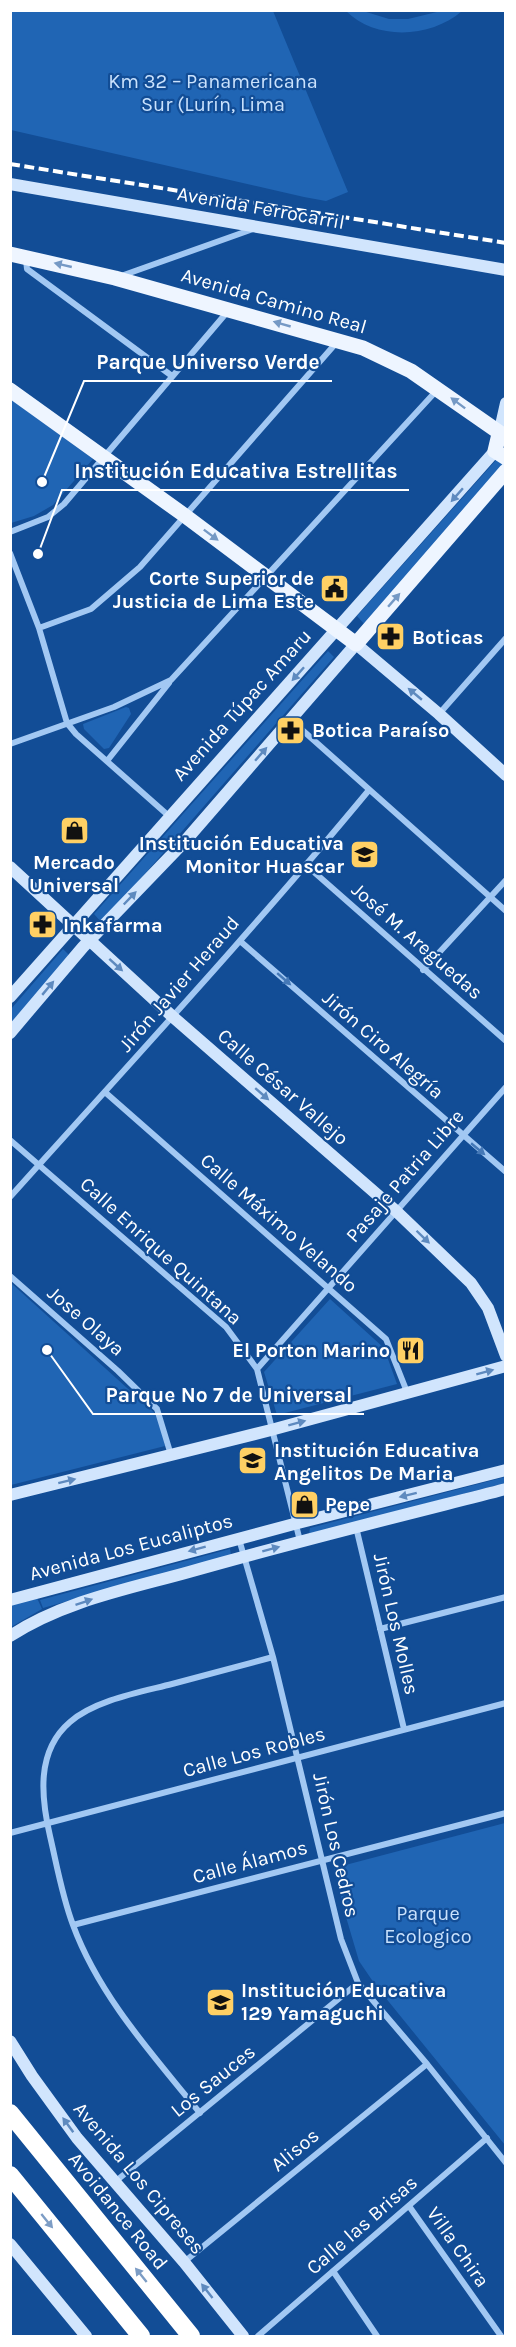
<svg xmlns="http://www.w3.org/2000/svg" width="516" height="2347" viewBox="0 0 516 2347" font-family="Karla,sans-serif">
<style>
.green{fill:#2065b4}
.lines{fill:none;stroke-linecap:round;stroke-linejoin:round}
.street{stroke:#a2c8f3;stroke-width:6}
.secondary{stroke:#d1e5fd;stroke-width:12}
.primary{stroke:#eef5ff;stroke-width:15}
.highway{stroke:#fff;stroke-width:18}
.rail{stroke:#fff;stroke-width:4;stroke-dasharray:10 4.5;stroke-linecap:butt}
.oneway{fill:#7599c5}
.oneway2{fill:#5e8abf}
.oneway3{fill:#4478b7}
.oneway4{fill:#7d9dc5}
.labels{text-anchor:middle;dominant-baseline:central;stroke-width:4.5;stroke-linejoin:round;paint-order:stroke}
.park-label{font-size:20px;fill:#cae2fd;stroke:#124d96}
.street-label{font-size:20px;fill:#fff;stroke:#124d96}
.poi-label{font-size:20px;font-weight:bold;fill:#fff;stroke:#124d96;text-anchor:start}
.leader{fill:none;stroke:#fff;stroke-width:2}
.callout-dot{fill:#fff;stroke:#124d96;stroke-width:2}
.callout-label{font-size:21px;text-anchor:middle;font-weight:bold;fill:#fff;stroke:#124d96;stroke-width:4.5;stroke-linejoin:round;paint-order:stroke}
</style>
<rect width="100%" height="100%" fill="#124d96"/>
<!-- green -->
<path class="green" d="M11,10L273,11L348,192L326,201L304,197L11,130Z
M346,11H363L389,19H408L441,11H462C431,38 376,41 346,11Z
M11,399L93,459L53,505L34,516L11,523Z
M497,459L505,462L365,625L357,616Z
M328,651L334,657L102,923L94,914Z
M126,707L129,708L131,714L109,748L104,749L84,729L83,724Z
M63,949L71,957L11,1027V1009Z
M11,1283L158,1416L165,1446L11,1485Z
M330,1299L384,1348L397,1384L277,1415L264,1372Z
M505,1477V1483L309,1534L310,1528Z
M230,1549L231,1555L43,1608L40,1600Z
M37,1598L42,1609L11,1627V1605Z
M505,1823H506L505,2145L376,1986L359,1961L346,1917L334,1868Z"/>
<g class="lines">
<!-- street -->
<path class="street" d="M26,260L27,269L172,376
M121,276L253,229
M10,532L48,517L64,504L228,311
M10,553L39,628L67,723L76,734L170,817
M39,628L91,609L140,567L337,342
M439,714L506,638
M291,720L506,911
M10,744L114,707L171,680L438,389
M107,761L169,683
M306,865L506,1041
M240,941L506,1172
M423,970L506,880
M106,1093L386,1339L407,1392
M10,1140L226,1327L257,1369L300,1541
M10,1197C131,1062 254,929 369,790
M10,1276L118,1371L157,1409L171,1455
M257,1369L506,1087
M356,1527L404,1729
M239,1539L273,1657L341,1939L358,1983L427,2064L506,2163
M380,1629L506,1597
M10,1833L506,1703
M73,1925L506,1813
M200,2113C153,2055 99,1996 73,1925C62,1896 57,1866 50,1836C41,1797 36,1751 70,1722C95,1700 141,1692 172,1684C206,1675 240,1666 273,1657
M116,2181L358,1983
M409,2206L501,2336
M184,2262L427,2064
M333,2271L377,2336
M258,2336L487,2138"/>
<!-- secondary -->
<path class="secondary" d="M10,184L506,270
M499,434L506,403
M10,867L173,1017L396,1211L471,1283L488,1308L506,1356
M10,997L495,451
M10,1033L83,947L186,840L356,644L439,714L506,775
M10,1495L271,1430L506,1366
M10,1600L294,1524L506,1470
M10,1636C64,1601 128,1589 189,1572C294,1542 400,1516 506,1489
M10,2041L32,2076L77,2138L184,2262L243,2336
M10,2244L86,2336"/>
<!-- primary -->
<path class="primary" d="M10,254L115,278L363,348L411,371L506,437
M10,390L184,515L356,644L506,471
M499,434L495,451L506,458"/>
<!-- highway -->
<path class="highway" d="M10,2113L191,2336
M10,2175L141,2336"/>
<!-- rail -->
<path class="rail" d="M10,164L506,243"/>
</g>
<!-- one-way arrows -->
<defs><path id="oneway-solid" d="M-6-.8H1V-3.2L6.5 0L1 3.2V.8H-6Z" transform="scale(1.5)"/></defs>
<g class="oneway">
<use href="#oneway-solid" transform="translate(63 265) rotate(-167)"/>
<use href="#oneway-solid" transform="translate(282 324) rotate(-164)"/>
<use href="#oneway-solid" transform="translate(458 403) rotate(-143)"/>
<use href="#oneway-solid" transform="translate(211 535) rotate(37)"/>
<use href="#oneway-solid" transform="translate(394 600) rotate(-49)"/>
</g>
<g class="oneway2">
<use href="#oneway-solid" transform="translate(457 495) rotate(131)"/>
<use href="#oneway-solid" transform="translate(298 674) rotate(132)"/>
<use href="#oneway-solid" transform="translate(415 694) rotate(-140)"/>
<use href="#oneway-solid" transform="translate(261 754) rotate(-49)"/>
<use href="#oneway-solid" transform="translate(130 898) rotate(-46)"/>
<use href="#oneway-solid" transform="translate(116 965) rotate(42)"/>
<use href="#oneway-solid" transform="translate(48 988) rotate(-50)"/>
<use href="#oneway-solid" transform="translate(262 1094) rotate(41)"/>
<use href="#oneway-solid" transform="translate(423 1237) rotate(44)"/>
<use href="#oneway-solid" transform="translate(485 1372) rotate(-15)"/>
<use href="#oneway-solid" transform="translate(297 1423) rotate(-15)"/>
<use href="#oneway-solid" transform="translate(67 1481) rotate(-14)"/>
<use href="#oneway-solid" transform="translate(408 1495) rotate(166)"/>
<use href="#oneway-solid" transform="translate(197 1549) rotate(165)"/>
<use href="#oneway-solid" transform="translate(271 1549) rotate(-15)"/>
<use href="#oneway-solid" transform="translate(84 1602) rotate(-19)"/>
<use href="#oneway-solid" transform="translate(68 2125) rotate(-126)"/>
<use href="#oneway-solid" transform="translate(207 2291) rotate(-128)"/>
</g>
<g class="oneway3">
<use href="#oneway-solid" transform="translate(284 979) rotate(41)"/>
<use href="#oneway-solid" transform="translate(478 1149) rotate(40)"/>
</g>
<g class="oneway4">
<use href="#oneway-solid" transform="translate(47 2221) rotate(51)"/>
<use href="#oneway-solid" transform="translate(141 2275) rotate(-129)"/>
</g>
<!-- icons -->
<defs>
<symbol id="civic-square" viewBox="-11 -11 22 22"><rect x="-9" y="-9" width="18" height="18" rx="4" fill="#ffd064" stroke="#124d96"/><path d="M-.6-6.5H3V-4.5H.6V-3L4-1V1h2V6H-6V1h2V-1L-.6-3ZM-1.2 2.5V6h2.4V2.5Z" fill="#111"/></symbol>
<symbol id="pharmacy-square" viewBox="-11 -11 22 22"><rect x="-9" y="-9" width="18" height="18" rx="4" fill="#ffd064" stroke="#124d96"/><path d="M-2-6h4v4h4v4h-4v4h-4v-4h-4v-4h4Z" fill="#111"/></symbol>
<symbol id="shop-square" viewBox="-11 -11 22 22"><rect x="-9" y="-9" width="18" height="18" rx="4" fill="#ffd064" stroke="#124d96"/><path d="M-5-2.5h2.3a2.7 3.5 0 0 1 5.4 0H5L5.5 6h-11ZM-1.5-2.5h3a1.5 2.3 0 0 0-3 0Z" fill="#111"/></symbol>
<symbol id="school-square" viewBox="-11 -11 22 22"><rect x="-9" y="-9" width="18" height="18" rx="4" fill="#ffd064" stroke="#124d96"/><path d="M0-5L7-2L0 1L-7-2ZM-4 1L0 2.5L4 1V4Q0 6-4 4Z" fill="#111"/></symbol>
<symbol id="restaurant-square" viewBox="-11 -11 22 22"><rect x="-9" y="-9" width="18" height="18" rx="4" fill="#ffd064" stroke="#124d96"/><path d="M-5-6h1v4h1v-4h1v4h1v-4h1v5L-1.5 .5V6h-2V.5L-5-1ZM5-6V6H3V1.5H1.5Q1.5-4 5-6Z" fill="#111"/></symbol>
</defs>
<g fill-rule="evenodd">
<use href="#civic-square" x="318" y="572" width="33" height="33"/>
<use href="#pharmacy-square" x="374" y="620" width="33" height="33"/>
<use href="#pharmacy-square" x="274" y="714" width="33" height="33"/>
<use href="#shop-square" x="58" y="814" width="33" height="33"/>
<use href="#school-square" x="348" y="838" width="33" height="33"/>
<use href="#pharmacy-square" x="26" y="908" width="33" height="33"/>
<use href="#restaurant-square" x="394" y="1334" width="33" height="33"/>
<use href="#school-square" x="236" y="1444" width="33" height="33"/>
<use href="#shop-square" x="288" y="1488" width="33" height="33"/>
<use href="#school-square" x="204" y="1986" width="33" height="33"/>
</g>
<g class="labels">
<!-- park labels -->
<g class="park-label">
<text x="213" y="81">Km 32 – Panamericana<tspan x="213" dy="23">Sur (Lurín, Lima</tspan></text>
<text x="428" y="1913">Parque<tspan x="428" dy="23">Ecologico</tspan></text>
</g>
<!-- street labels -->
<g class="street-label">
<text transform="translate(261 208) rotate(10)">Avenida Ferrocarril</text>
<text transform="translate(274 301) rotate(16)">Avenida Camino Real</text>
<text transform="translate(242 705) rotate(-48)">Avenida Túpac Amaru</text>
<text transform="translate(417 941) rotate(41)">José M. Areguedas</text>
<text transform="translate(179 984) rotate(-49)">Jirón Javier Heraud</text>
<text transform="translate(383 1045) rotate(41)">Jirón Ciro Alegría</text>
<text transform="translate(283 1087) rotate(41)">Calle César Vallejo</text>
<text transform="translate(405 1176) rotate(-49)">Pasaje Patria Libre</text>
<text transform="translate(279 1223) rotate(41)">Calle Máximo Velando</text>
<text transform="translate(161 1251) rotate(42)">Calle Enrique Quintana</text>
<text transform="translate(86 1321) rotate(41)">Jose Olaya</text>
<text transform="translate(131 1547) rotate(-15)">Avenida Los Eucaliptos</text>
<text transform="translate(396 1624) rotate(77)">Jirón Los Molles</text>
<text transform="translate(254 1752) rotate(-15)">Calle Los Robles</text>
<text transform="translate(336 1845) rotate(77)">Jirón Los Cedros</text>
<text transform="translate(250 1862) rotate(-15)">Calle Álamos</text>
<text transform="translate(213 2081) rotate(-39)">Los Sauces</text>
<text transform="translate(295 2150) rotate(-39)">Alisos</text>
<text transform="translate(139 2178) rotate(50)">Avenida Los Cipreses</text>
<text transform="translate(118 2211) rotate(51)">Avoidance Road</text>
<text transform="translate(362 2225) rotate(-41)">Calle las Brisas</text>
<text transform="translate(458 2247) rotate(55)">Villa Chira</text>
</g>
<!-- poi labels -->
<g class="poi-label">
<text x="314" y="578" text-anchor="end">Corte Superior de<tspan x="314" dy="23">Justicia de Lima Este</tspan></text>
<text x="412" y="637">Boticas</text>
<text x="312" y="730">Botica Paraíso</text>
<text x="344" y="843" text-anchor="end">Institución Educativa<tspan x="344" dy="23">Monitor Huascar</tspan></text>
<text x="74" y="862" text-anchor="middle">Mercado<tspan x="74" dy="23">Universal</tspan></text>
<text x="63" y="925">Inkafarma</text>
<text x="390" y="1350" text-anchor="end">El Porton Marino</text>
<text x="274" y="1450">Institución Educativa<tspan x="274" dy="23">Angelitos De Maria</tspan></text>
<text x="325" y="1504">Pepe</text>
<text x="241" y="1990">Institución Educativa<tspan x="241" dy="23">129 Yamaguchi</tspan></text>
</g>
</g>
<!-- callouts -->
<path class="leader" d="M42 482L84 381H332M38 554L62 490H409M47 1350L93 1414H364"/>
<g class="callout-dot">
<circle cx="42" cy="482" r="6"/>
<circle cx="38" cy="554" r="6"/>
<circle cx="47" cy="1350" r="6"/>
</g>
<g class="callout-label">
<text x="208" y="369">Parque Universo Verde</text>
<text x="236" y="478">Institución Educativa Estrellitas</text>
<text x="229" y="1402">Parque Nº 7 de Universal</text>
</g>
<!-- border -->
<rect width="516" height="2347" fill="none" stroke="#ffffff" stroke-width="24"/>
</svg>
